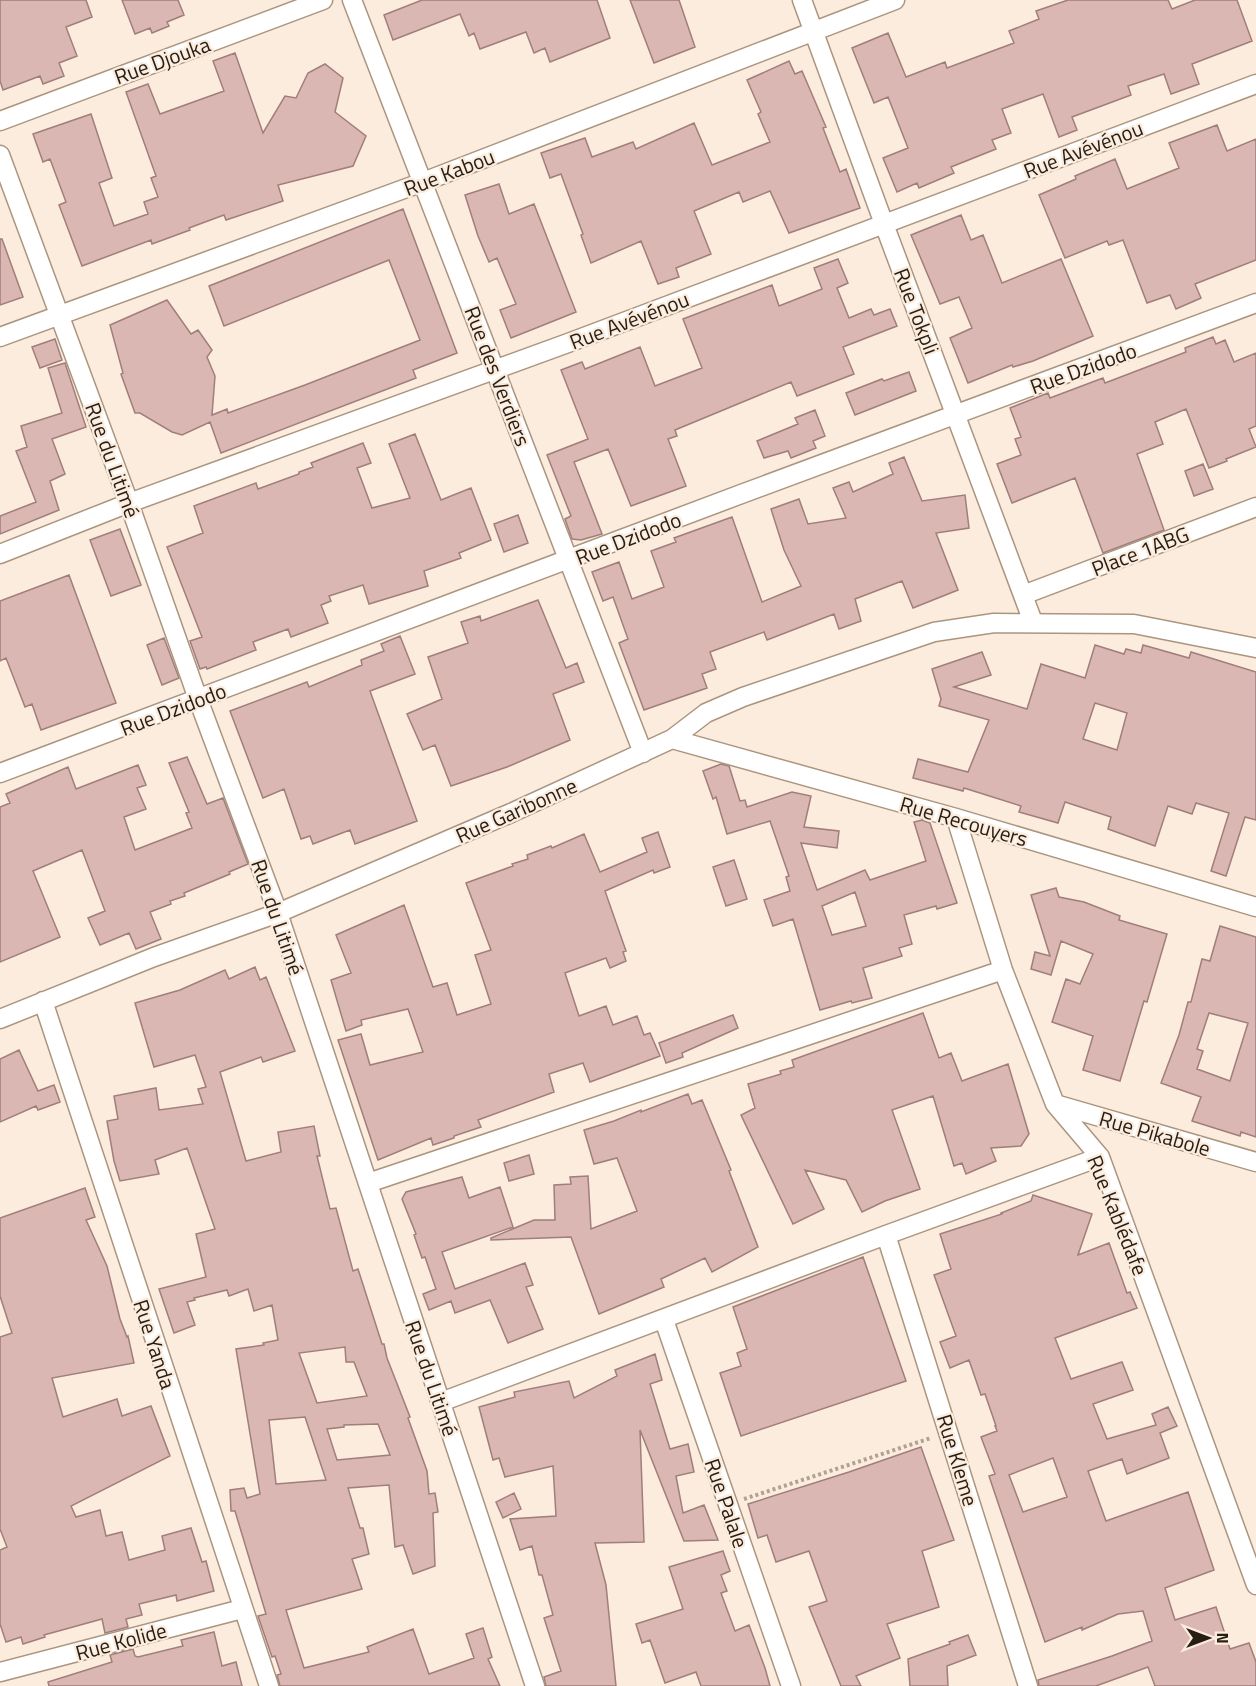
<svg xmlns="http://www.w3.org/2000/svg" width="1256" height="1686" viewBox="0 0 1256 1686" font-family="'Titillium Web',sans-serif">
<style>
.building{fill:#dbb7b3;stroke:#a07e7b;stroke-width:1.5;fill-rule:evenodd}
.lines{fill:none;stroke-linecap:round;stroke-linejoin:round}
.street-casing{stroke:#ac957e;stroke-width:21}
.path{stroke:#afa295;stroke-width:4;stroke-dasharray:3 3;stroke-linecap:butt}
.street{stroke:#fff;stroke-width:18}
.labels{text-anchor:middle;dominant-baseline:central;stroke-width:4.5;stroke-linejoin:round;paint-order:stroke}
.street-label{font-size:21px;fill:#261d14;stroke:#fbecdd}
</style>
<rect width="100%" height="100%" fill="#fbecdd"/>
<!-- building -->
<path class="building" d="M0,0H86L92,17L66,27L77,56L59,63L64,76L43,84L40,76L3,90L0,81Z
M122,0H178L184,15L167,22L169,26L152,33L150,28L135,34Z
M422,0H597L610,38L550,62L545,48L534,53L526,32L480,49L474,33L469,36L460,14L393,40L384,15Z
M630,0H679L695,47L654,63Z
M1068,0H1168L1172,9L1195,0H1237L1252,41L1192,64L1199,84L1171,94L1164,74L1128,86L1131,95L1072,117L1077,130L1059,137L1043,94L1002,109L1011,133L992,140L996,149L951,167L954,173L919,188L917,183L897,192L883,158L908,148L888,97L874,103L852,48L888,33L906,77L945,62L947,68L1014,43L1009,31L1039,19L1036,11Z
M235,53L263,133L285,96L296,98L308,73L325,64L343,78L335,112L366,136L353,166L278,185L283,201L226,220L224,215L189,228L190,230L152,244L151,240L82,266L59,205L66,202L50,159L43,162L33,134L91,114L112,178L99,183L114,226L148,214L144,202L158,197L151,178L156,176L126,92L148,84L160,114L224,91L213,61Z
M789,61L795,74L802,71L826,127L823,128L840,172L846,169L860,208L789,233L770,191L743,202L739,192L694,211L711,254L676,268L679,277L658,284L641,241L591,263L581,235L583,234L561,174L550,178L541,153L585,138L592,157L633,142L636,149L694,123L712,165L770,142L758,114L761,112L747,80Z
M1217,125L1227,151L1256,139V260L1195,284L1201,298L1176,309L1170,295L1147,303L1123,240L1109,245L1107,241L1065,258L1039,195L1076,179L1075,176L1115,159L1127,189L1179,168L1169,143Z
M499,184L509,214L534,204L576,312L511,338L500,310L516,304L497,258L489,262L478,236L465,195Z
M403,209L457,353L413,370L416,378L221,453L210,422L182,435L172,432L140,413H135L121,374L123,373L110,325L167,300L191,334L198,330L212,350L207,357L215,376L212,415L227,409L228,413L305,385L420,340L389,260L224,326L209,286Z
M961,215L971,240L983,235L1002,283L1061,259L1093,336L1033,361L1013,367L1012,365L968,383L950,338L972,328L959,297L940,304L911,235Z
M0,239H2L23,297L0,305Z
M838,259L848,283L837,288L849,318L871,309L874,315L890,309L897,326L843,347L854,374L797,396L791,382L675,430L677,436L668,439L686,486L631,506L608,449L574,462L602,534L581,540L572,539L565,519L571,516L547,455L588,439L561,370L582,362L585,369L640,347L655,386L702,368L683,319L772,285L779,306L822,289L814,268Z
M1213,337L1216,344L1225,340L1234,362L1256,353V426L1249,429L1256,447L1226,459L1227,461L1209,468L1186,409L1155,422L1163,444L1137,454L1164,530L1103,553L1075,478L1012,503L997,464L1021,455L1015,439L1021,437L1010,408L1048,393L1050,398L1103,378L1105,383L1186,352L1185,348Z
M55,339L62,360L40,368L32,347Z
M65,363L86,427L52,439L65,474L50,481L59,510L0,534V516L36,502L16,451L27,447L21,426L62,413L48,368Z
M909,372L916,391L855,415L846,393L882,379L884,381Z
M815,410L825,436L813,441L816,448L791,458L788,451L764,458L757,441L798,424L795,418Z
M415,434L441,500L471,488L491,540L459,553L461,558L424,571L428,586L369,604L363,585L329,596L331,601L321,605L328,623L291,637L288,629L253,642L256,650L207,669L206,667L200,669L190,641L202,637L167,547L203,533L194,506L256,483L258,489L299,474V472L313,467L311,463L363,443L371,463L357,468L372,508L410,498L389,444Z
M904,457L922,501L965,495L969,528L936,533L958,590L913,608L902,581L855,599L861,621L839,629L834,614L767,640L764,632L710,652L716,669L702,674L707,688L644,710L619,643L628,639L613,597L603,601L592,572L619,562L632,599L664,587L651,551L676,542L674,538L732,517L762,602L801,586L784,550L771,509L799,499L808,524L846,518L833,488L849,482L853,492L893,474L889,463Z
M1203,464L1213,489L1194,496L1185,471Z
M518,515L528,543L504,552L494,524Z
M120,529L141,585L111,596L90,540Z
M69,575L116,703L41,730L32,704L25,707L6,658L0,661V601Z
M538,600L566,668L577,663L584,682L553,694L570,740L507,767L451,786L435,745L423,750L407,714L442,699L428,657L468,643L461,622L480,616L481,621Z
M400,636L415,674L370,691L417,821L355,844L350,830L313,844L310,836L301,839L284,789L263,798L230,711L307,682L309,687L362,665L361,660L384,651L381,644Z
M164,638L179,678L162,685L147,645Z
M1095,645L1124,654L1126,649L1141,653L1143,645L1189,658L1191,652L1256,672V820L1245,817L1226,876L1211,871L1229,813L1196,803L1192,814L1168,806L1155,846L1108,829L1111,817L1065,802L1058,823L1019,812L1021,806L964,788L963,791L913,778L918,759L968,772L989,720L939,706L941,699L932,669L982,652L991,675L954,687L1027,709L1041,664L1085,678ZM1095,703L1127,713L1117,750L1083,739Z
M187,757L207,804L223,798L248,864L229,872L230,874L184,893L185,896L170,901L171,904L150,912L161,939L136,949L129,933L100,945L88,918L105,911L82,850L33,871L60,937L0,962V807L10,803L6,794L68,767L76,789L138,765L146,785L137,788L146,809L124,817L135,850L192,828L186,813L189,812L169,763Z
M721,764L729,766L740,801L745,800L747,807L792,792L811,796L804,827L839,831L837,848L801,843L817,890L865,870L870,880L926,861L914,822L922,820L930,823L957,903L937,909L936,906L904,915L912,944L899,948L902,956L863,968L872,998L852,1003L851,1001L820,1010L793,919L773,926L764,900L790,891L786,877L789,876L770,821L727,834L716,797L713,799L703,771ZM855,892L866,926L832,935L822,906Z
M658,832L670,867L654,873L653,870L605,891L626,951L623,952L626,961L610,968L606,958L565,973L579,1016L606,1006L613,1025L637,1016L644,1035L650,1033L660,1056L590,1082L583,1063L549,1074L554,1092L478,1120L481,1127L454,1136V1138L433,1145L431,1138L378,1160L338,1040L361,1034L370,1065L423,1052L408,1009L361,1020L362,1025L346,1031L331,980L351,973L336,935L404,905L433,987L447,983L457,1015L491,1004L475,955L491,950L466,883L513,866L512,864L528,859L527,855L551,846L552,848L584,834L600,872L647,852L642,838Z
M734,860L747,899L726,906L713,867Z
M1056,888L1059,897L1084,902L1120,916L1119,920L1167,934L1147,1002L1144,1001L1120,1081L1083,1070L1093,1036L1052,1022L1066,979L1080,984L1093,954L1061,941L1051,975L1031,969L1035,952L1050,956L1031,895Z
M1220,926L1256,937V1137L1241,1132L1240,1136L1192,1121L1201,1097L1161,1083L1179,1035L1188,1002H1191L1202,959L1210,961ZM1209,1013L1248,1023L1230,1081L1197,1069L1203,1051L1197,1049Z
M255,967L260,980L266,977L295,1051L263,1062L261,1057L220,1072L246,1161L281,1152L278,1132L314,1126L320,1156H317L330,1209L336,1208L353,1271L358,1269L382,1344H384L387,1358L410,1417L408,1418L427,1471L429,1494L435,1493L438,1512L433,1513L435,1566L413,1574L403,1545L395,1547L389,1485L348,1488L360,1528H363L369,1554L352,1559L362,1589L286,1610L304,1668L369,1652L367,1647L413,1629L429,1674L474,1658L466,1634L483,1628L492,1657L488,1659L500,1686H280L277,1675L281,1674L275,1656L272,1657L258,1616L266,1614L235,1511H231L230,1490L244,1488L247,1498L260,1494L236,1349L264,1345L263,1343L278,1340L272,1305L254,1311L248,1289L229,1296L227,1290L194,1298L195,1300L187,1302L195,1325L174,1333L159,1289L206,1277L196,1234L215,1229L187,1148L155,1160L159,1174L120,1181L114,1161L107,1121L118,1119L114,1096L156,1088L159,1110L203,1104L198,1089L206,1087L195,1055L154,1067L135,1003L180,990L225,970L229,979ZM345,1347L346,1362H354L367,1396L317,1403L299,1353ZM305,1417L326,1480L276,1484L269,1420ZM378,1424L390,1455L337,1460L327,1429L344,1427V1425Z
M923,1013L939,1058L951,1053L962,1081L1008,1064L1029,1134L1021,1146L991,1148L996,1161L966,1174L962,1163L954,1166L933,1096L892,1110L920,1189L885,1201L862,1212L846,1180L805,1170L824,1209L793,1224L741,1115L755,1108L748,1084L781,1074L780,1071L794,1067L792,1060Z
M733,1015L738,1028L682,1053L683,1057L666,1063L659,1043Z
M19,1050L38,1091L54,1085L60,1102L38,1110L36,1106L0,1122V1059Z
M688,1094L692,1104L702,1100L731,1170L729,1171L758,1247L712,1272L705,1258L661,1279L664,1287L599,1314L571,1237L491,1240V1238L534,1220H555L554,1185L571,1184L570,1177L588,1176L591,1229L637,1211L617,1158L594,1164L584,1130L614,1121L641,1110V1112Z
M529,1155L534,1174L509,1181L504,1163Z
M462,1177L469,1198L500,1187L513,1227L442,1252L455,1289L525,1263L533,1285L526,1287L543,1329L508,1343L490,1300L455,1313L451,1301L429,1310L423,1294L436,1289L425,1257L422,1258L414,1235L416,1234L402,1199L406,1192Z
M85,1188L95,1217L86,1220L107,1266L120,1319L127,1337L128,1336L134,1363L52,1378L63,1417L117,1399L122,1416L151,1406L170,1456L71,1506L76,1517L100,1510L106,1536L122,1532L129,1560L165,1550L162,1536L191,1528L202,1562L206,1561L214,1591L177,1601L176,1595L139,1604L142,1615L126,1619L128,1627L105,1633L102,1619L44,1635L45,1637L23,1644L21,1637L6,1642L0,1624V1550L7,1547L0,1529V1337L12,1333L0,1296V1218Z
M1033,1195L1092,1214L1078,1255L1109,1243L1127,1293L1130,1292L1137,1308L1055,1338L1071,1379L1122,1362L1133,1390L1093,1404L1107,1439L1156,1425L1152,1414L1168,1407L1177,1426L1160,1433L1169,1458L1127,1474L1122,1459L1088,1471L1106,1521L1188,1492L1214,1570L1165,1588L1175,1620L1216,1607L1230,1649L1249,1643L1256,1662V1686H1155L1148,1667L1096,1686H1039L1038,1680L1112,1656L1152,1641L1143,1611L1118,1614L1082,1630V1627L1045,1642L989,1476L995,1474L981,1437L997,1431L995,1426H996L985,1394L981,1395L969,1360L950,1368L940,1342L956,1336L934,1275L951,1269L940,1234L1002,1214L1001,1213L1031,1201ZM1053,1458L1067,1497L1023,1512L1009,1475Z
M863,1257L906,1381L741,1436L720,1373L741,1366L737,1353L747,1349L733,1307Z
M655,1354L662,1380L650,1384L670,1449L688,1444L694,1472L676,1476L683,1513L704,1505L718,1540L684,1541L640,1430L644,1542L595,1543L606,1585L616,1686H546L544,1677L561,1671L544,1618L553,1615L542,1575H539L532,1546L520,1550L510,1519L556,1516L553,1466L505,1477L499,1458L493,1460L479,1407L515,1397L514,1392L569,1381L574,1398L617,1376L615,1370Z
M921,1447L954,1540L922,1551L939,1607L887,1624L900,1658L856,1676L861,1686H841L809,1607L827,1601L809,1551L776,1562L767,1535L758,1538L748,1504L849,1472Z
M514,1493L521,1509L503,1518L496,1502Z
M723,1551L730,1571L721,1575L727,1591L721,1593L735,1631L749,1625L765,1668L770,1686H701L696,1672L665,1683L650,1640L642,1643L636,1624L683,1609L669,1567Z
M214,1632L222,1666L236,1662L242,1686H49L48,1682L112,1662L110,1655L133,1649L135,1656L138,1657L183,1646L181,1640Z
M968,1635L976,1655L947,1666L948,1686H910L908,1659L950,1644L949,1642Z"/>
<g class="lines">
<defs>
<path id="street" d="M352,0L643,753
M802,0L884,224L1033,622
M0,121L323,0
M0,155L129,503L198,699L278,913L535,1686
M0,337L423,182L895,0
M0,554L129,503L568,343L1256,84
M1023,595L1256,507
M672,739L956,818L1256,907
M0,773L744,493L1256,303
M956,818L1003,970L1055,1104L1100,1157L1256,1585
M43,1001L269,1686
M0,1019L154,957L278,913L511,813L672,739L706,713L743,697L934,632L994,623L1134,624L1256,648
M1055,1104L1256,1162
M368,1183L1003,970
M886,1235L1028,1686
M664,1320L791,1686
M441,1402L886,1235L1100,1157
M0,1672L242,1609"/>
</defs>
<!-- street casing -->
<use href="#street" class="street-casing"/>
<!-- path -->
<path class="path" d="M744,1499L931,1438"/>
<!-- street -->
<use href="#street" class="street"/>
</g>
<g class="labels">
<!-- street labels -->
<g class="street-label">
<text transform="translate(162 60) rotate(-20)">Rue Djouka</text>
<text transform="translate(1083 149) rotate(-21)">Rue Avévénou</text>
<text transform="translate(449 172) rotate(-21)">Rue Kabou</text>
<text transform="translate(917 311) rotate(69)">Rue Tokpli</text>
<text transform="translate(629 320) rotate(-21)">Rue Avévénou</text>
<text transform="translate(1083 368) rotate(-20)">Rue Dzidodo</text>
<text transform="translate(498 376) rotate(69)">Rue des Verdiers</text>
<text transform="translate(113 460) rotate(70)">Rue du Litimé</text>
<text transform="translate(628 538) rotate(-21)">Rue Dzidodo</text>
<text transform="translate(1140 551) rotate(-21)">Place 1ABG</text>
<text transform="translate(173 709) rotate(-21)">Rue Dzidodo</text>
<text transform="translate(516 810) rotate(-24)">Rue Garibonne</text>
<text transform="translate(964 821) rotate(16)">Rue Recouyers</text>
<text transform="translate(278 917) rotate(71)">Rue du Litimé</text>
<text transform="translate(1155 1133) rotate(16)">Rue Pikabole</text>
<text transform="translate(1118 1215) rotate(68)">Rue Kablédafe</text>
<text transform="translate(155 1344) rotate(72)">Rue Yanda</text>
<text transform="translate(432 1378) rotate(71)">Rue du Litimé</text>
<text transform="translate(958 1460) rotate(73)">Rue Kleme</text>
<text transform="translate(727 1503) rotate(71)">Rue Palale</text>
<text transform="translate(121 1641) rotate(-15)">Rue Kolide</text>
</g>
</g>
<!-- north arrow -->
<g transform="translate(1208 1638) rotate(90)" stroke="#fbecdd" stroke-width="4.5" paint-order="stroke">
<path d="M0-4.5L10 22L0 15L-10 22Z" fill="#261d14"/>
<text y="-9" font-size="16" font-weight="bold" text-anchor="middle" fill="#261d14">N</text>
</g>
</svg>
